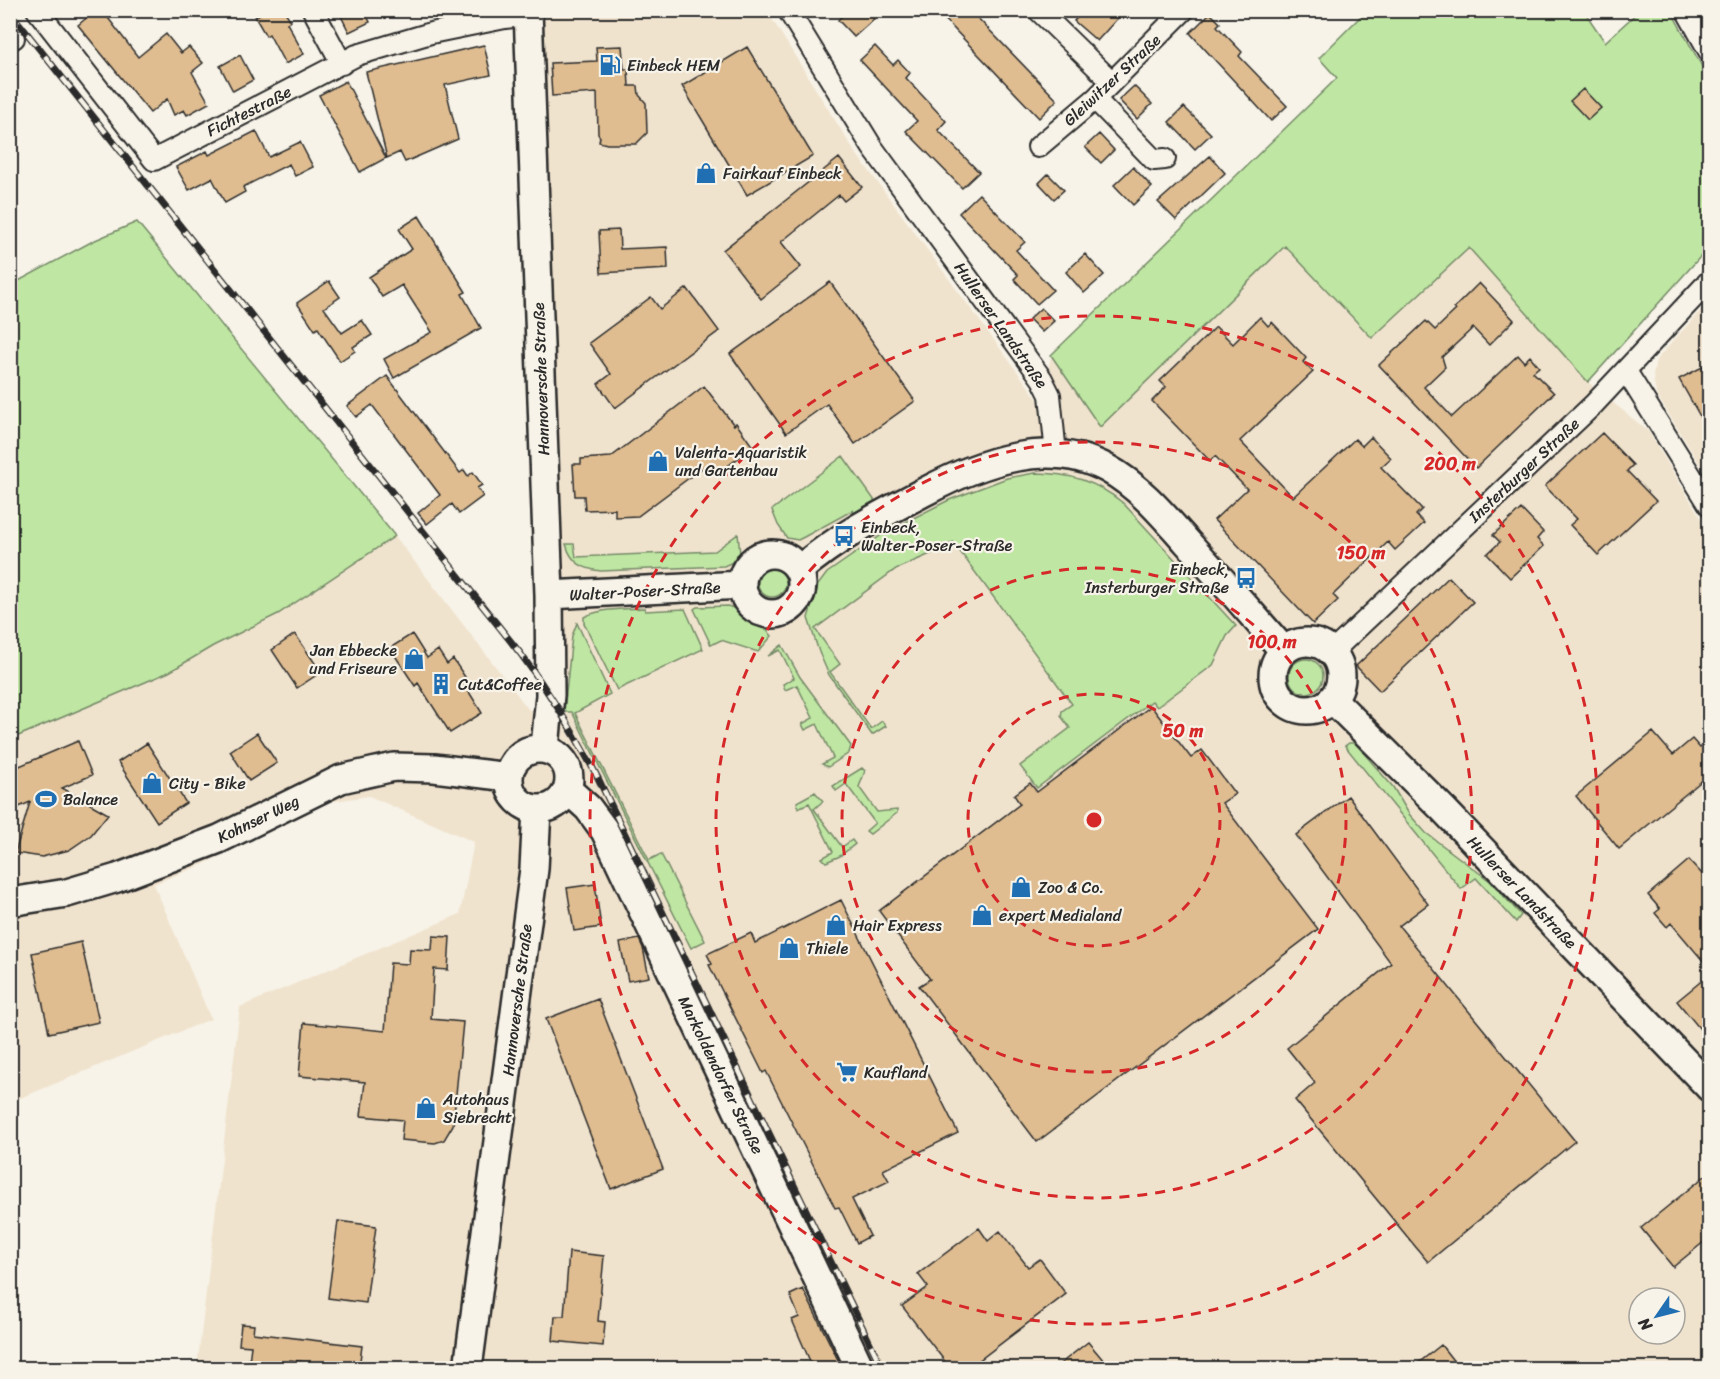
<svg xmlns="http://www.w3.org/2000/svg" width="1720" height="1379" viewBox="0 0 1720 1379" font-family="Sriracha,sans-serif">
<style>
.built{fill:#f0e3ce;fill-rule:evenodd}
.green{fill:#bfe7a3;stroke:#758967;stroke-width:1.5}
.building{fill:#dfbd91;stroke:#2b2b2b;stroke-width:1.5}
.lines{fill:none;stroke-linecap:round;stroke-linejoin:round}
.street-casing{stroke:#2b2b2b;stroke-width:24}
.secondary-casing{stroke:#2b2b2b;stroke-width:32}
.street{stroke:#f7f3e8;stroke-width:20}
.secondary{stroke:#f7f3e8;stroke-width:27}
.rail-casing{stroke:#2b2b2b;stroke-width:7}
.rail{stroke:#f7f3e8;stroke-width:4.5;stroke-dasharray:14;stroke-linecap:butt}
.ring{fill:none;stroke:#d62828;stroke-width:3;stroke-dasharray:10 8}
.labels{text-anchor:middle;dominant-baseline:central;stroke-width:4.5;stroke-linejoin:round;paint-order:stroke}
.poi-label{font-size:16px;fill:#2b2b2b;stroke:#f7f3e8;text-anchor:start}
.street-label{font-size:16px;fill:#2b2b2b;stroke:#f7f3e8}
.centre{fill:#d62828;stroke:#f7f3e8;stroke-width:3}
.ring-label{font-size:18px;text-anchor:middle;font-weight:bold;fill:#d62828;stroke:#f7f3e8;stroke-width:4.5;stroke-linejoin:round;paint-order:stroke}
</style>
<rect width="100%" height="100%" fill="#f7f3e8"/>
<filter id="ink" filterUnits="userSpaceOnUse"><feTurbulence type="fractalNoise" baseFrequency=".0167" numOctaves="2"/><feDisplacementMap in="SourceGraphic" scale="12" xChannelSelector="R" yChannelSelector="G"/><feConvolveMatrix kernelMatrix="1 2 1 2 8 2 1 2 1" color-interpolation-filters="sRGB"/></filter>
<g filter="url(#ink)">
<!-- built -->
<path class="built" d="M543,11H767L853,149L1042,405L1051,355L1100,427L1286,245L1372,338L1469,248L1588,382L1648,431L1709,531V1368H197L240,1007L460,914L474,842L369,796L328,802L204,864L154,884L211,1019L11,1102V739L169,672L213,646L278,614L395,536L529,710L560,712ZM1639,1298H1675V1334H1639Z
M1709,301V479L1656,394L1653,376L1656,360Z"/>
<!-- green -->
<path class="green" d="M1366,11H1584L1605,42L1639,11H1671L1709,79V247L1588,382L1469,248L1372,338L1285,246L1100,427L1051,355L1337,78L1319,58Z
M137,222L395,536L278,614L213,646L169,672L11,739V285L93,241Z
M843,456L875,501L854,513L853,510L804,537L798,540L787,538L778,525L772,510Z
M1035,473C1069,473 1096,481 1123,503L1236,626L1227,636L1213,665L1157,707L1152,701L1037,788L1020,766L1070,728L1061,716L1062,711L1072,704L953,542L942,549L896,569L815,629L840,664L830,672L871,729L882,721L886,726L872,735L829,675L819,652L808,618L818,585L827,573L886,532L949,500L1007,478Z
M738,534L740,554L735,561L724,566L601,571C583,569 571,563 566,544H574L576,557L715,551Z
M758 583a14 14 0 1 1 28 0a14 14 0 1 1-28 0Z
M728,606C737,609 738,611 744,617C755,626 761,620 772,636L758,652L721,640L711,645L694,609L697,607Z
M645,608V611L685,609L703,649L617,690L584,623V617C602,608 624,609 645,608Z
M577,623L610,694L575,713L649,860L661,854L705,941L691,948L572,712H564L572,636Z
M782,645L800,677L851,746L849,753L828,767L822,764L833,758L817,724L805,730L802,724L813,718L797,685L785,690L783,684L794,678L780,650L768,656Z
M1289 676a17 17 0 1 1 34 0a17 17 0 1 1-34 0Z
M1349,743H1355L1393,787L1409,814L1426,833L1490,881L1521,915L1516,922L1476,878L1461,889L1345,746Z
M862,768L865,771L859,787L877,812L897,810V813L870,834L866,831L875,823L846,784L836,791L833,786Z
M815,792L823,801L814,809L842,847L852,840L855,844L840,856L826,862L822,858L833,852L809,803L798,808L797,802Z"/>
<!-- building -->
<path class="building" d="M96,10H102L138,57L166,34L181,53L189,47L203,63L192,72L209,103L187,115L184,110L174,115L167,99L150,113L78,25Z
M266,10H284L291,21L287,23L304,54L285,64L269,34L266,36L255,17Z
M338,10H364L370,22L349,32Z
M848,10H866L874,19L854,37L838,20Z
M936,10H970L1057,100L1039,118Z
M1084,10H1125L1097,41L1074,21Z
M1210,13L1220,23L1217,26L1242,52L1239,56L1287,106L1271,121L1190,33Z
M484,45L491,75L445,85L458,139L405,162L400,152L387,158L366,72Z
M622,46L624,69H628L629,86H638L639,95L646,103L647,133L636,144H607L599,142L600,137L598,134L597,93L552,96L550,63L597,61L596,47Z
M875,46L893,65L898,60L910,73L906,78L946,121L938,130L979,172L962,188L906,131L917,121L860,60Z
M747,47L813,156L747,195L682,86Z
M240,55L253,80L233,91L220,66Z
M346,81L386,158L360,172L319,95Z
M1134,86L1152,104L1137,119L1119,100Z
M1583,89L1601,108L1588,120L1570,101Z
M1184,107L1211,134L1195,149L1169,122Z
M256,131L269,157L300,142L313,167L295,176L289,164L243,187L245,192L225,203L212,178L189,190L176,167L207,151L209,155Z
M1099,134L1114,150L1101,163L1085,147Z
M1210,156L1225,173L1176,220L1158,202Z
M839,158L862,187L844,201L839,195L781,242L801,267L761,299L723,250Z
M1133,167L1152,187L1133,205L1114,185Z
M1048,174L1064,190L1054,199L1039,183Z
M979,194L1025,242L1016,250L1053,290L1037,304L1014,279L1018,275L959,213Z
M419,216L466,292L462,294L481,328L394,378L384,359L432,332L402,285L382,297L369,277L412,249L399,229Z
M619,230L620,249L667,247L668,269L601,273L599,231Z
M1085,254L1104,275L1084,293L1066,272Z
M329,281L340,297L324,308L342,333L362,320L372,335L353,347L355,351L340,361L318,328L315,330L297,303Z
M830,282L915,401L855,444L827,404L786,433L730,354Z
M1479,283L1514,320L1489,345L1473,328L1442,357L1445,367L1424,387L1452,417L1518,355L1524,362L1530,356L1539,367L1533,372L1554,393L1476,468L1379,365L1426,321L1435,330L1456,310L1454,308Z
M687,288L719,331L615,408L598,384L611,374L589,343L651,297L660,309Z
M1041,308L1054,321L1042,332L1029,319Z
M1260,317L1268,326L1272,322L1306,358L1303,362L1313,372L1240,441L1293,497L1355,439L1362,446L1371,437L1391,458L1381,467L1422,509L1416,515L1424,523L1395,550L1388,542L1333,595L1338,600L1313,624L1214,520L1247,489L1215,456L1210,461L1152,401L1166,387L1160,381L1216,327L1233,344Z
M1710,363V434L1679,379Z
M387,376L460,473L464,470L468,476L473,472L482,485L477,488L483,496L459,514L452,504L427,524L418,513L440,495L372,405L356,417L347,406Z
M704,386L734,425L736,423L753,447L717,474L709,463L638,516L615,517V509L585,510L584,496H575L573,464H581V459L611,457Z
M1602,433L1633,465L1627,471L1656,501L1598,555L1570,525L1577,519L1545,486Z
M1521,509L1543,532L1537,539L1544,546L1510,578L1487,554L1500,542L1493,535Z
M1449,577L1473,602L1380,691L1356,666Z
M295,634L321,672L297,688L272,650Z
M412,634L427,658L438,650L447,664L453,659L465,677L461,679L482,713L450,733L418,683L415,686L390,648Z
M1151,706L1191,758L1202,750L1235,794L1222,803L1318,929L1037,1142L919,986L930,979L879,911L1020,804L1014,795L1030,783L1037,792Z
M1653,732L1673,755L1692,739L1700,748L1710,740V774L1619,849L1576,796Z
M257,733L277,763L249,781L230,751Z
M78,741L92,775L62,788L108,814L91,835L69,850L42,857L15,853L30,802L10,811V770Z
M147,743L186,803L157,822L118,762Z
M1348,796L1428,904L1399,926L1575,1141L1428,1262L1295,1100L1315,1083L1287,1048L1391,963L1296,835Z
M1689,860L1702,874L1710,868V969L1671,923L1667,927L1655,913L1660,909L1648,895Z
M595,884L601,927L574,931L567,888Z
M841,900L958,1133L883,1170L889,1181L852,1199L870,1236L857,1243L839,1207L835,1208L766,1071L763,1073L709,965L712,964L707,954L751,933L755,943Z
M433,936L450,937L448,970L434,969L431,1019L463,1022L453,1125L444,1140L435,1143L401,1140L403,1120L361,1116L365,1082L299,1076L304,1023L385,1031L390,963L409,964L410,949L432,950Z
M639,939L643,948L649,977L628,981L620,943Z
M81,942L99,1022L49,1033L32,953Z
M1710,974V1020L1700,1029L1677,1001Z
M598,999L663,1169L611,1189L546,1019Z
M1710,1172V1237L1673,1267L1641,1228Z
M338,1221L376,1226L366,1303L328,1298Z
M979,1228L988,1241L1000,1231L1028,1267L1040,1259L1066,1294L969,1368H950L902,1306L928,1287L918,1274Z
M569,1252L604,1256L598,1321L605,1322L603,1346L553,1341L555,1316H564Z
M803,1289L840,1364L831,1368H813L792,1320L799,1317L790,1295Z
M241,1324L254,1325L253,1333L362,1346L359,1368L290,1360L289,1367L249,1362L251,1346L239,1345Z
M1088,1342L1110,1368H1055Z
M1441,1345L1459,1368H1412Z"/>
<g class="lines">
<defs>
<path id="street" d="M37,10L154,160L357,55L431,33L505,18L528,15
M313,10L342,64
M788,10L872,147L1042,379L1050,395L1056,454
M1038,10L1112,82
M1686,10L1710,53
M10,34L14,38
M1095,99L1154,160L1165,159
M1038,147L1095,99L1184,10
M1626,371L1710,506
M1331,653L1594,404L1710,280"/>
<path id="secondary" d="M528,10L549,595L550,695L545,748
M742 584a30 30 0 1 1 60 0a30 30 0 1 1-60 0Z
M799,570C837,537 882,514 926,491C981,462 1049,437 1108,469C1139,486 1164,516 1187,542C1220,578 1252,614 1284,651
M549,595L742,585
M1273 676a34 34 0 1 1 68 0a34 34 0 1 1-68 0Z
M1332,699L1443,809L1710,1088
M509 779a30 30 0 1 1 60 0a30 30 0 1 1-60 0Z
M568,790L588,808L605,831L860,1368
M10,902L67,893L117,878L219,839L341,779L394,767L434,768L509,777
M468,1368L534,869L537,809"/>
</defs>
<!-- street casing -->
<use href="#street" class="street-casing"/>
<!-- secondary casing -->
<use href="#secondary" class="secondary-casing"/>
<!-- street -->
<use href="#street" class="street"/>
<!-- secondary -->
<use href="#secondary" class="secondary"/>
<defs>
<path id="rail" d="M10,12L520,653C550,693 575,734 598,778L882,1368"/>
</defs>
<!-- rail casing -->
<use href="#rail" class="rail-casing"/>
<!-- rail -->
<use href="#rail" class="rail"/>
</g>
</g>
<!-- distance rings -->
<g class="ring">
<circle cx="1094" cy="820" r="126"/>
<circle cx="1094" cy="820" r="252"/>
<circle cx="1094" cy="820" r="378"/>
<circle cx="1094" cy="820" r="504"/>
</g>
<!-- icons -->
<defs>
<symbol id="fuel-bare" viewBox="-9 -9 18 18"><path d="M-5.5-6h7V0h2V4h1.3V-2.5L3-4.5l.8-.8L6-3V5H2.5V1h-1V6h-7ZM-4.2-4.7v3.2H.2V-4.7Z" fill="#1f6fb2" stroke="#f7f3e8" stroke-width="2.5" paint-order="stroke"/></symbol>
<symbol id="shop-bare" viewBox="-9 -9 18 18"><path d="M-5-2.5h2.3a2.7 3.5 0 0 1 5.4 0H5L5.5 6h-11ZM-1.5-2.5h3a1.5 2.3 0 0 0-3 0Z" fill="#1f6fb2" stroke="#f7f3e8" stroke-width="2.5" paint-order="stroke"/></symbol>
<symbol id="bus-bare" viewBox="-9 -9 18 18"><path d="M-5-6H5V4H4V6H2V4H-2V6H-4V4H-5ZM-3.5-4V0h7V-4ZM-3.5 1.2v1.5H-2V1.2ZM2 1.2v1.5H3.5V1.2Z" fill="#1f6fb2" stroke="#f7f3e8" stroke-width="2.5" paint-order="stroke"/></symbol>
<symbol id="building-bare" viewBox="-9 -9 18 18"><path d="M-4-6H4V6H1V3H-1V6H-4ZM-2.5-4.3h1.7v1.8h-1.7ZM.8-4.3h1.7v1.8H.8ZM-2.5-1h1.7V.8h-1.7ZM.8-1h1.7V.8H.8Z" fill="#1f6fb2" stroke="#f7f3e8" stroke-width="2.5" paint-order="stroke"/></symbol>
<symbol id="stadium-bare" viewBox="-9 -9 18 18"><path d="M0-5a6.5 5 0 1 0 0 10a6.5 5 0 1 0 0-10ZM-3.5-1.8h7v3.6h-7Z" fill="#1f6fb2" stroke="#f7f3e8" stroke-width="2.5" paint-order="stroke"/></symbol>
<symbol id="supermarket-bare" viewBox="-9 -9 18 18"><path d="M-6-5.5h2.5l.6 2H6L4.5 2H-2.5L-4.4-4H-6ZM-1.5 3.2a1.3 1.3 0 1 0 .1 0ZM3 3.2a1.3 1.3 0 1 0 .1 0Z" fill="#1f6fb2" stroke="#f7f3e8" stroke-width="2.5" paint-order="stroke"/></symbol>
</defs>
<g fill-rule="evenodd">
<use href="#fuel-bare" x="595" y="50" width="30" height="30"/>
<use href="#shop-bare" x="691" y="158" width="30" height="30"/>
<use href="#shop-bare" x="643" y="446" width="30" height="30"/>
<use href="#bus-bare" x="829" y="521" width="30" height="30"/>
<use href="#bus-bare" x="1231" y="563" width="30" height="30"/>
<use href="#shop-bare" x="399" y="644" width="30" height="30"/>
<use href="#building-bare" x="426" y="669" width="30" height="30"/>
<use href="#shop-bare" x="137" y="768" width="30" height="30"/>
<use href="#stadium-bare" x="31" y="784" width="30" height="30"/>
<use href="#shop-bare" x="1006" y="872" width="30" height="30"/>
<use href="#shop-bare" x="967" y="900" width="30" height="30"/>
<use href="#shop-bare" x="821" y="910" width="30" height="30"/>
<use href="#shop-bare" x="774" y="933" width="30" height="30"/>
<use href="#supermarket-bare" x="832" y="1057" width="30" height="30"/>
<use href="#shop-bare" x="411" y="1093" width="30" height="30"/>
</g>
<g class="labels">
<!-- poi labels -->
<g class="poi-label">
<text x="627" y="65">Einbeck HEM</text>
<text x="723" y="173">Fairkauf Einbeck</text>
<text x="675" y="452">Valenta-Aquaristik<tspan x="675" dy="18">und Gartenbau</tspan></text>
<text x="861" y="527">Einbeck,<tspan x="861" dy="18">Walter-Poser-Straße</tspan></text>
<text x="1229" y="569" text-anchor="end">Einbeck,<tspan x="1229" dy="18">Insterburger Straße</tspan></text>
<text x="397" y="650" text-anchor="end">Jan Ebbecke<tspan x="397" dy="18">und Friseure</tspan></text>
<text x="458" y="684">Cut&amp;Coffee</text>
<text x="169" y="783">City - Bike</text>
<text x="63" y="799">Balance</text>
<text x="1038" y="887">Zoo &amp; Co.</text>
<text x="999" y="915">expert Medialand</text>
<text x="853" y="925">Hair Express</text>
<text x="806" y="948">Thiele</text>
<text x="864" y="1072">Kaufland</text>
<text x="443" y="1099">Autohaus<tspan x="443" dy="18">Siebrecht</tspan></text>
</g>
<!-- street labels -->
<g class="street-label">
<text transform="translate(1112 80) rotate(-43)">Gleiwitzer Straße</text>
<text transform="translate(249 111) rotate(-27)">Fichtestraße</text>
<text transform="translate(1001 325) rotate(55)">Hullerser Landstraße</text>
<text transform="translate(541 379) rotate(-92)">Hannoversche Straße</text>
<text transform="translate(1524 470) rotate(-43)">Insterburger Straße</text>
<text transform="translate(645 591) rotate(-3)">Walter-Poser-Straße</text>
<text transform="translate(258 819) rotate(-26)">Kohnser Weg</text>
<text transform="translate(1522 892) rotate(46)">Hullerser Landstraße</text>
<text transform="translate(517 1000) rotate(-83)">Hannoversche Straße</text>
<text transform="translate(721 1075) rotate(64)">Markoldendorfer Straße</text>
</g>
</g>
<circle cx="1094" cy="820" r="9" class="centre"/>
<g class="ring-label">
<text x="1450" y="470">200 m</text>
<text x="1361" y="559">150 m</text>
<text x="1272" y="648">100 m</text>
<text x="1183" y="737">50 m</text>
</g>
<!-- margin -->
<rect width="1720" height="1379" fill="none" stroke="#f7f3e8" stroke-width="36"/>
<rect x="18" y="18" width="1684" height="1343" fill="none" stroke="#2b2b2b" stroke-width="2" filter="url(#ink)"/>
<!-- north arrow -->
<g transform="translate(1657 1316) rotate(235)"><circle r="28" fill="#f7f3e8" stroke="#a5a39c" stroke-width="1.5"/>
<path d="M0-4.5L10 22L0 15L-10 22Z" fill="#1f6fb2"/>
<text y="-9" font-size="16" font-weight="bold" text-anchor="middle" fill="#2b2b2b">N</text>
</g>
</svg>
